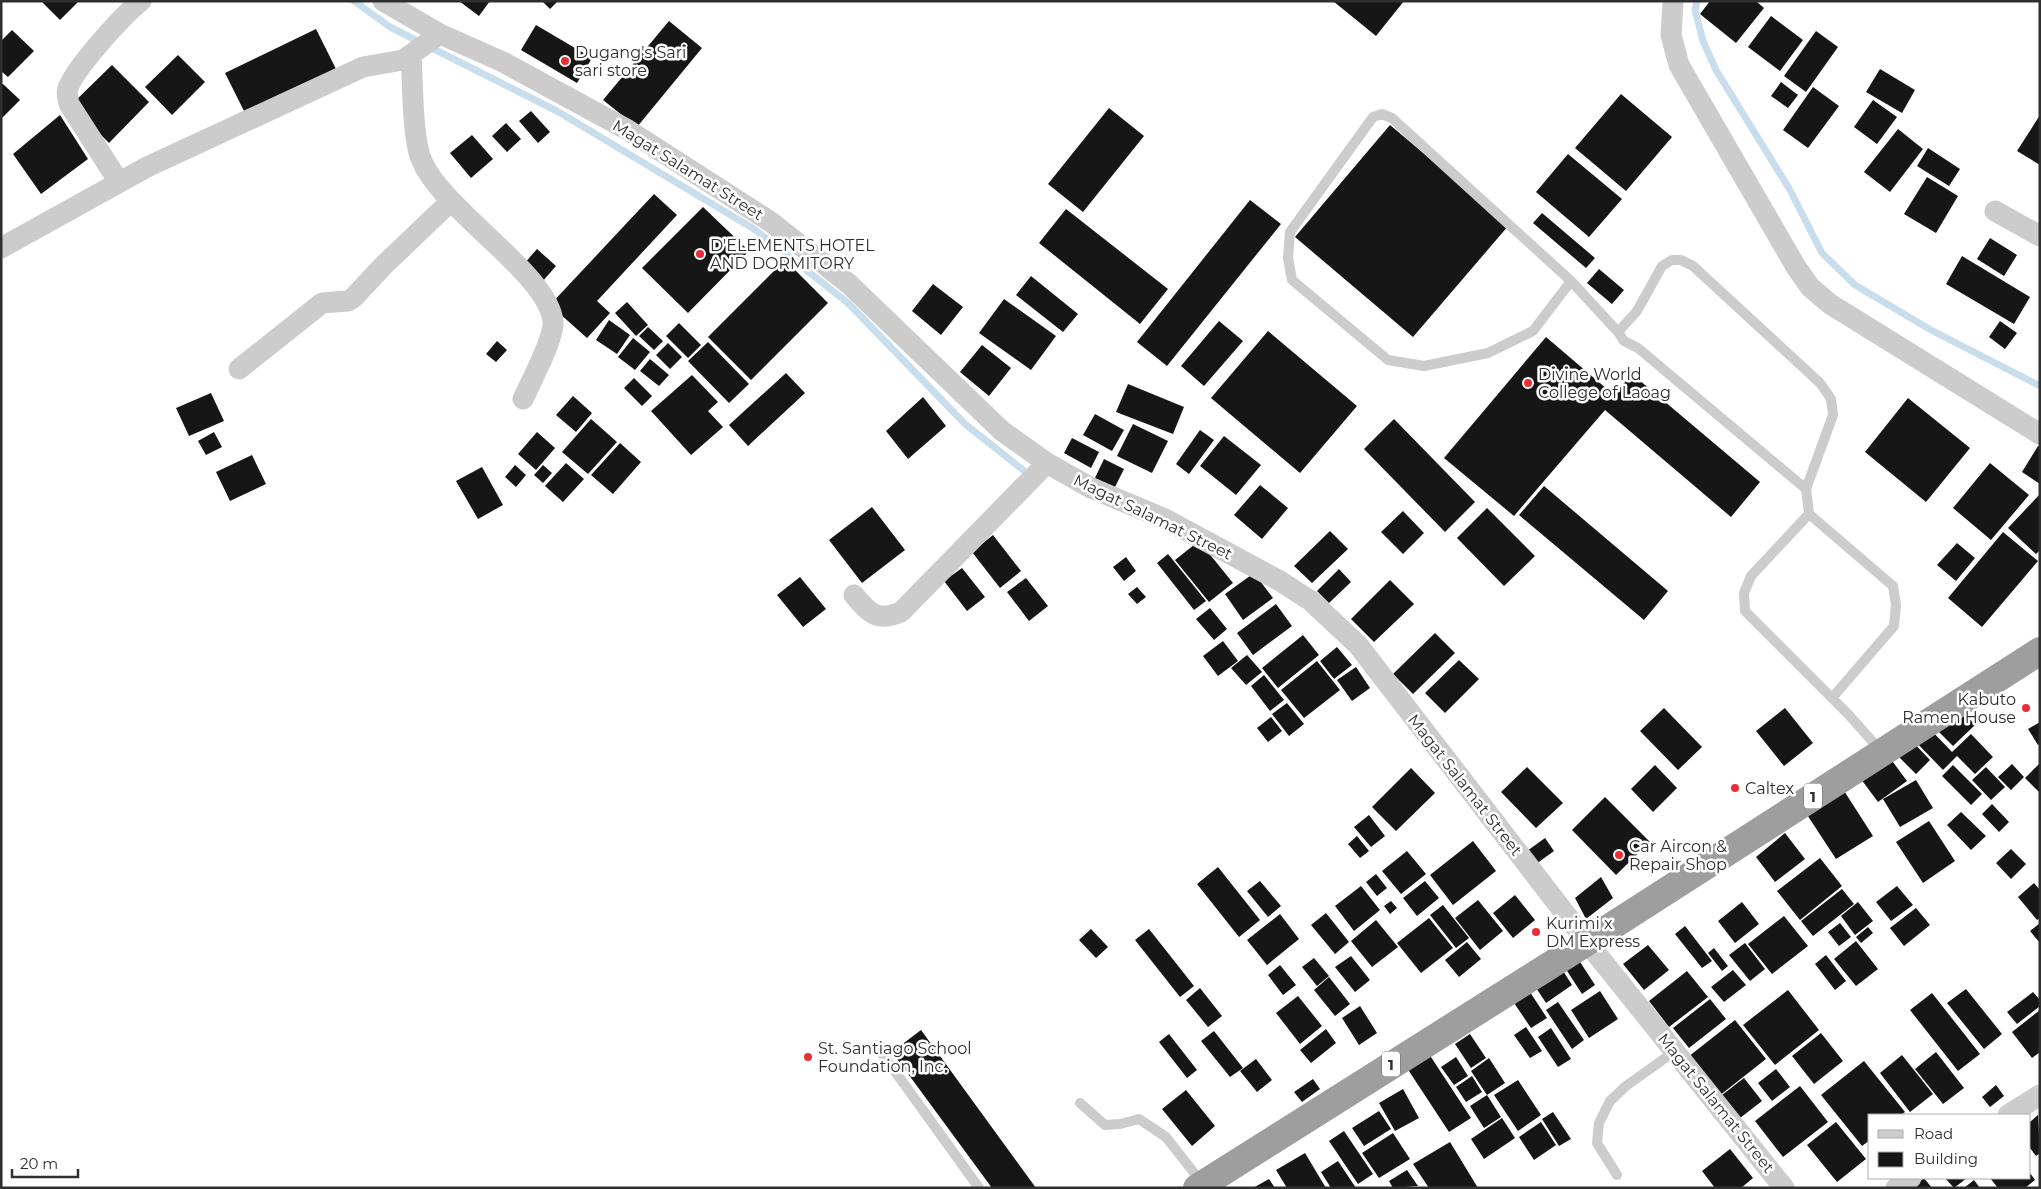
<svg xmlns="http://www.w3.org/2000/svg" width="2041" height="1189" viewBox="0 0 2041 1189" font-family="Montserrat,sans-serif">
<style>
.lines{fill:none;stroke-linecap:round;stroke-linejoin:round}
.stream{stroke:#c8deed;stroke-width:7}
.building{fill:#161616}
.service{stroke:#ccc;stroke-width:10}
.minor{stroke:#ccc;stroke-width:21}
.trunk{stroke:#9e9e9e;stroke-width:28}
.poi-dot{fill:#ea2d37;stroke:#fff;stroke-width:2}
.labels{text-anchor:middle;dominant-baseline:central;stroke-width:5;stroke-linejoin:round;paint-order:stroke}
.shield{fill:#fff;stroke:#6d6d6d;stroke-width:1}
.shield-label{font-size:15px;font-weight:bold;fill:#2f2f2f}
.poi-label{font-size:16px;fill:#2f2f2f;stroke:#fff;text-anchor:start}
.street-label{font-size:16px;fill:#2f2f2f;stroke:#fff}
</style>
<rect width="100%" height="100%" fill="#fff"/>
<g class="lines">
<!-- stream -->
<path class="stream" d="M354,1L390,27L557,111L754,229L848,303L965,424L1023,470
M1697,1L1695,10L1703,41L1716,70L1790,190L1822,253L1855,285L1931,330L2040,386"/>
</g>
<!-- building -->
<path class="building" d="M41,1H79L60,20Z
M459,1H490L479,16Z
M542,1H558L550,9Z
M1333,1H1404L1376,36Z
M1710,1H1756L1764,8L1736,43L1700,14Z
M1771,16L1803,40L1780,71L1748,47Z
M669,21L702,48L637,127L603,100Z
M536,25L592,58L577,83L521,50Z
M316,29L336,69L245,113L225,73Z
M12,30L34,51L8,77L1,71V41Z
M1816,31L1838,47L1806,92L1784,76Z
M178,55L205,82L172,115L145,87Z
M112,65L149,102L109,143L71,105Z
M1880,69L1915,90L1902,113L1866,92Z
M1781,82L1798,95L1788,108L1771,96Z
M3,84L20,100L1,119V85Z
M1813,87L1839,106L1808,148L1783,130Z
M1621,94L1672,137L1626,191L1575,148Z
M1873,100L1897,117L1877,144L1854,127Z
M1109,108L1144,136L1083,212L1048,184Z
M531,111L550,132L538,143L519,121Z
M60,115L88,159L41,194L13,154Z
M2040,115V165L2017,151Z
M506,123L521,139L507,152L492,136Z
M1390,125L1509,225L1413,337L1295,237Z
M1898,129L1923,149L1890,192L1864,172Z
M472,135L493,159L471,178L450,153Z
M1928,148L1960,169L1949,186L1917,166Z
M1568,154L1622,199L1589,237L1536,192Z
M1927,177L1958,196L1936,233L1904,214Z
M654,194L677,215L597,301L610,313L587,338L550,305Z
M1250,200L1281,224L1167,366L1137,342Z
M703,207L749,251L688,313L642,268Z
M1066,209L1168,289L1140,324L1039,243Z
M1542,213L1595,258L1586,268L1533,223Z
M1990,238L2017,255L2004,276L1977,259Z
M537,249L556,266L542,282L523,265Z
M1962,256L2030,297L2014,324L1946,284Z
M785,260L828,303L751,380L708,337Z
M1599,269L1624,290L1612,304L1587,283Z
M1031,276L1078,314L1063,332L1016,295Z
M933,284L963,307L941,335L912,311Z
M1004,299L1056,336L1031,370L979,333Z
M627,302L648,325L636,336L615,313Z
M609,320L630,335L617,354L596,340Z
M1219,321L1243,341L1204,386L1181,366Z
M2000,321L2017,333L2005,349L1989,337Z
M679,323L701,345L688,358L666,336Z
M648,327L663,341L654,350L639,336Z
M1268,331L1357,406L1300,473L1211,398Z
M1546,337L1614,395L1632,374L1760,482L1731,517L1605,410L1514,516L1444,458Z
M633,338L650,352L635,370L618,357Z
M497,341L507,350L496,362L486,354Z
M708,342L749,384L729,403L688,361Z
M668,343L682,357L670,369L656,355Z
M982,345L1011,368L989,396L960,372Z
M650,359L669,375L659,386L640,371Z
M786,373L805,393L748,446L729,425Z
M692,375L718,402L708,411L723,427L691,455L651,411Z
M634,378L652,396L642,406L624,388Z
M1128,384L1184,407L1173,434L1116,412Z
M211,393L224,421L189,436L176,408Z
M573,396L592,413L576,432L556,415Z
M923,397L946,426L908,459L886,431Z
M1908,398L1970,448L1926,502L1865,452Z
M1095,414L1124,430L1112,451L1083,435Z
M591,419L617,442L588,474L562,452Z
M1394,419L1475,502L1445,532L1364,449Z
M1133,424L1168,441L1152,473L1117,456Z
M1200,430L1214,440L1189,474L1176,464Z
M214,432L222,447L206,455L198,441Z
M537,432L555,448L536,470L518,454Z
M1224,436L1261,465L1236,495L1200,466Z
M1072,438L1099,452L1091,468L1064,453Z
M620,443L641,462L613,494L591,475Z
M2038,446L2040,447V484L2022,472Z
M252,455L266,484L230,501L216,472Z
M1104,459L1124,469L1115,487L1095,478Z
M566,463L584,479L563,502L545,486Z
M1990,463L2029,495L1991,540L1953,508Z
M515,465L526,475L516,487L505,477Z
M543,465L552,473L543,483L534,475Z
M482,467L503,505L478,519L456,481Z
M1260,485L1288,508L1262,539L1234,515Z
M1544,486L1668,591L1644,620L1519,515Z
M2040,494V550L2036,554L2008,528Z
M872,507L905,550L862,583L829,540Z
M1487,508L1535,556L1504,586L1457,538Z
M1403,511L1424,533L1403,554L1381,532Z
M1330,531L1348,549L1312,583L1294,566Z
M2003,532L2038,561L1982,627L1948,598Z
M993,535L1021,571L1000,588L972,552Z
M1199,541L1233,583L1209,602L1175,560Z
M1957,543L1975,558L1956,581L1937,565Z
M1168,554L1206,601L1194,610L1157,563Z
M1126,557L1136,571L1124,581L1113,567Z
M962,568L985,597L967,611L944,581Z
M1339,569L1351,582L1329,603L1317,591Z
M1254,573L1273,598L1243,620L1225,594Z
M800,577L826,609L803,627L777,595Z
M1026,578L1048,606L1029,621L1007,592Z
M1390,580L1414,604L1374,642L1351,619Z
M1137,587L1146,597L1137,604L1128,594Z
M1276,604L1292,626L1253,655L1237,633Z
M1210,608L1227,629L1214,640L1196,619Z
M1435,633L1455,653L1413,694L1393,674Z
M1303,635L1319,655L1278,688L1262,668Z
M1223,641L1238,661L1218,676L1203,656Z
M1337,647L1352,665L1334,679L1320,661Z
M1247,655L1262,672L1246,685L1231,668Z
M1459,660L1479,679L1445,713L1425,693Z
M1317,661L1340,690L1304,718L1281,690Z
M1356,667L1370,688L1352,701L1337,680Z
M1264,675L1284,700L1270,711L1251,686Z
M1287,703L1304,724L1289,736L1272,714Z
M1959,707L1975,725L1953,746L1936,729Z
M1664,708L1702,747L1678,770L1640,731Z
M1785,708L1813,743L1784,766L1756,731Z
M1271,717L1282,731L1268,742L1257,728Z
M2040,722V744L2038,745L2028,729Z
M1926,725L1952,752L1971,734L1993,757L1975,774L1957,756L1943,770L1912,738Z
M1906,735L1930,760L1916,774L1891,749Z
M1887,754L1907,781L1878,802L1858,775Z
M2040,763V793L2025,778Z
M2012,764L2024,777L2011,790L1998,777Z
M1655,765L1677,788L1653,812L1631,789Z
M1953,765L1982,794L1971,805L1942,776Z
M1527,767L1563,803L1536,828L1501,792Z
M1986,767L2005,787L1991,800L1972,780Z
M1411,768L1435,793L1396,831L1372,807Z
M1916,780L1933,808L1900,827L1883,799Z
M1839,783L1873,836L1836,859L1802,807Z
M1605,797L1650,842L1616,875L1572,830Z
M1992,804L2009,822L1999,832L1982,814Z
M1961,812L1986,836L1971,850L1947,825Z
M1369,815L1385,836L1371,847L1354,827Z
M1929,821L1955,861L1923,883L1896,842Z
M1785,833L1805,859L1775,882L1756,857Z
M1357,836L1369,851L1360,858L1348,844Z
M1545,838L1554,851L1536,864L1527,851Z
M1473,841L1496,871L1453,905L1430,875Z
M2011,849L2026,864L2011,879L1996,863Z
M1407,851L1426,874L1401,894L1382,871Z
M1820,858L1842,886L1800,920L1777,891Z
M1218,867L1260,920L1239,937L1197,884Z
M1376,874L1387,888L1377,896L1366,882Z
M1601,877L1613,898L1586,919L1575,898Z
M1260,881L1281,906L1268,917L1247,891Z
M1425,881L1439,898L1417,916L1403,898Z
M2034,883L2040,890V918L2037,920L2018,897Z
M1361,886L1380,910L1354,931L1335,906Z
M1897,886L1913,905L1891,921L1876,902Z
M1842,889L1854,904L1813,936L1801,921Z
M1515,895L1535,920L1513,938L1493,913Z
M1478,900L1503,931L1480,950L1455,918Z
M1391,901L1397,908L1390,914L1384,906Z
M1742,902L1759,924L1735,943L1718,921Z
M1858,902L1873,921L1855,935L1841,916Z
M1443,905L1469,938L1456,948L1430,915Z
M1916,908L1930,925L1904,946L1890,928Z
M1326,913L1349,942L1335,954L1311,925Z
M1280,914L1299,939L1267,965L1247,940Z
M1784,916L1808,946L1772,974L1748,944Z
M1429,918L1453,948L1421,973L1397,943Z
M1376,920L1398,947L1372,967L1351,941Z
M1840,923L1851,937L1839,946L1828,932Z
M2040,923V943L2030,931Z
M1685,926L1712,961L1702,968L1675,934Z
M1868,927L1873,933L1861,943L1856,937Z
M1091,929L1108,947L1096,958L1079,940Z
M1149,929L1194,986L1180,997L1135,940Z
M1856,941L1878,969L1856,986L1834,959Z
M1467,942L1481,959L1459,977L1445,960Z
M1745,943L1765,969L1750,981L1729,955Z
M1648,945L1669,970L1644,990L1623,964Z
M1714,948L1728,966L1722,971L1708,953Z
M1573,951L1595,985L1582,994L1560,960Z
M1826,955L1846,981L1835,990L1815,964Z
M1351,956L1370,980L1355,992L1335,967Z
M1314,958L1329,976L1317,986L1302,967Z
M1558,963L1572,985L1546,1003L1531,980Z
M1280,965L1296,985L1283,995L1268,975Z
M1733,970L1746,985L1724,1002L1711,987Z
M1687,971L1708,997L1669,1027L1649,1001Z
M1329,977L1350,1004L1335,1016L1314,990Z
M1524,983L1547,1018L1531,1028L1508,994Z
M1200,988L1222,1016L1208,1027L1186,1000Z
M1966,989L2002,1034L1984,1049L1947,1003Z
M1788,990L1819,1030L1775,1065L1743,1025Z
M1600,991L1618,1019L1589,1038L1571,1010Z
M2033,992L2040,1000V1006L2017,1024L2007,1012Z
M1932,993L1980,1054L1958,1071L1910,1010Z
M1298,996L1322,1026L1300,1044L1276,1013Z
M1710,999L1726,1019L1689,1048L1673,1028Z
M1558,1002L1584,1040L1572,1049L1546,1010Z
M1360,1006L1377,1033L1359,1045L1342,1018Z
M2040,1010V1052L2032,1058L2012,1032Z
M1735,1020L1766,1059L1719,1096L1688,1057Z
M1526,1027L1542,1051L1530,1058L1514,1035Z
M1551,1028L1571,1059L1558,1067L1538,1037Z
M1326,1029L1336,1043L1311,1063L1300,1050Z
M921,1030L1036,1188H992L892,1052Z
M1214,1031L1243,1068L1230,1077L1201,1041Z
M1821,1033L1843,1061L1814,1084L1792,1056Z
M1169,1034L1197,1070L1187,1078L1159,1042Z
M1470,1034L1486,1058L1471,1068L1455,1044Z
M1427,1051L1471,1118L1449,1132L1405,1065Z
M1936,1052L1964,1088L1943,1104L1915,1069Z
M1902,1055L1933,1094L1910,1112L1880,1073Z
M1456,1057L1468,1076L1454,1085L1441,1067Z
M1489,1058L1505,1083L1487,1095L1471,1071Z
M1256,1059L1272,1080L1257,1092L1240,1071Z
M1864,1061L1905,1112L1901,1115H1870V1140L1862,1146L1821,1095Z
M1776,1069L1790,1087L1772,1101L1758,1083Z
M1472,1076L1482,1092L1466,1102L1456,1087Z
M1744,1078L1762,1101L1740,1118L1722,1095Z
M1313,1079L1320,1089L1302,1102L1294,1092Z
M1518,1080L1541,1115L1518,1131L1494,1095Z
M1996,1085L2004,1096L1990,1107L1982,1097Z
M1800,1086L1828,1122L1783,1157L1755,1121Z
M1403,1089L1419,1118L1395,1131L1379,1103Z
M1186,1090L1215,1126L1192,1146L1162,1109Z
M1487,1095L1501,1117L1484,1128L1470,1106Z
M1379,1111L1391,1129L1364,1146L1352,1128Z
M1553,1112L1571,1139L1559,1146L1542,1119Z
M2038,1115L2040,1153L2036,1156L2030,1148V1122Z
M1502,1118L1515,1138L1484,1159L1471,1139Z
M1541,1122L1556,1145L1534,1160L1519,1137Z
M1836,1122L1866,1159L1837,1182L1807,1145Z
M1344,1131L1373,1174L1358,1184L1329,1141Z
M1393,1133L1410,1159L1379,1178L1362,1153Z
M1450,1142L1478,1188H1429L1413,1164Z
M1730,1149L1753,1178L1741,1188H1715L1702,1171Z
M1305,1153L1326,1188H1287L1276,1170Z
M1338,1161L1356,1188H1331L1321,1172Z
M1407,1170L1418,1186L1393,1188L1389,1181Z
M2030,1173L2035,1180L2025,1188H1998L1990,1178H2030Z
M1924,1178L1932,1188H1912Z
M1945,1178H1967L1954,1188Z
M1269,1179L1275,1188H1253Z
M1974,1180L1980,1188H1964Z"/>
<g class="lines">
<!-- service -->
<path class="service" d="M1571,281L1533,331L1488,353L1424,366L1388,360L1292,280L1288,258L1290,232L1373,117L1382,114L1392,118L1571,281L1618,332
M1806,489L1638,348L1624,341L1618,332L1637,311L1662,266L1672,260H1681L1693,266L1820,383L1831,399L1833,415L1806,489L1809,514L1893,586L1896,605L1894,626L1832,698
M1809,514L1751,576L1744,593L1745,611L1848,714L1881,751
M876,1045L979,1188
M1080,1103L1105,1125L1120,1124L1139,1119L1166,1137L1202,1183
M1617,1175L1597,1143L1599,1123L1610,1101L1626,1086L1675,1051"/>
<!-- minor -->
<path class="minor" d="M383,1L440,34L503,62L628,130L771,222L849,284L1002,431L1047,463L1091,488L1165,519L1280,581L1311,601L1358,645L1587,942L1784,1188
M1673,1L1671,35L1679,65L1796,267L1810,287L1830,304L2040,434
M411,56C413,82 412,140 422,161C443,211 549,274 553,322C554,338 531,382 523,399
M119,182L69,104C68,99 66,94 68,88C75,68 123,15 141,1
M1995,211L2040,236
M1,248L147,167L363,67L403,60L440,34
M239,369L322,303L348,301L353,298L384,265L451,201
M854,595C870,614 877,622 901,612L1047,463
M2008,1115L2040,1095
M1896,1188L1911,1178"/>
<!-- trunk -->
<path class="trunk" d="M1197,1188L1587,942L2040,651"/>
</g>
<!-- markers -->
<g class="poi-dot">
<circle cx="565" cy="61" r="5"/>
<circle cx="700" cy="254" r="5"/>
<circle cx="1528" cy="383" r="5"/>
<circle cx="2026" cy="708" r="5"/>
<circle cx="1735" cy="788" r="5"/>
<circle cx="1619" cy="855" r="5"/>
<circle cx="1536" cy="932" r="5"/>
<circle cx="808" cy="1057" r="5"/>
</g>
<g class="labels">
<!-- shield labels -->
<g class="shield">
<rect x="1804" y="783.5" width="18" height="25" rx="4"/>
<rect x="1382" y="1051.5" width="18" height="25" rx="4"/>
</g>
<g class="shield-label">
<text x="1813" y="796">1</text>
<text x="1391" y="1064">1</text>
</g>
<!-- poi labels -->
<g class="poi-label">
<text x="575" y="52">Dugang's Sari<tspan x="575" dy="18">sari store</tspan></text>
<text x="710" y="245">D'ELEMENTS HOTEL<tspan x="710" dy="18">AND DORMITORY</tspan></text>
<text x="1538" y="374">Divine World<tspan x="1538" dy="18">College of Laoag</tspan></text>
<text x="2016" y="699" text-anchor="end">Kabuto<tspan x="2016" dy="18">Ramen House</tspan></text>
<text x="1745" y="788">Caltex</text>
<text x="1629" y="846">Car Aircon &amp;<tspan x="1629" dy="18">Repair Shop</tspan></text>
<text x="1546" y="923">Kurimi x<tspan x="1546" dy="18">DM Express</tspan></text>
<text x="818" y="1048">St. Santiago School<tspan x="818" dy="18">Foundation, Inc.</tspan></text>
</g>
<!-- street labels -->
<g class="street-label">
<text transform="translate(688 170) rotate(32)">Magat Salamat Street</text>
<text transform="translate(1153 517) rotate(26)">Magat Salamat Street</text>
<text transform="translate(1465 785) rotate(52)">Magat Salamat Street</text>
<text transform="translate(1716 1103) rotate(51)">Magat Salamat Street</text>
</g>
</g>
<!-- border -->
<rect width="2041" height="1189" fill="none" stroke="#2f2f2f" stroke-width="5"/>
<!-- legend -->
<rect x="1868" y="1114" width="162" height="65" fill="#ffffff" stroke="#acacac"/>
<rect x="1878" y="1130" width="25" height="8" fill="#cccccc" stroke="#acacac"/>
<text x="1914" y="1139" font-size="15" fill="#2f2f2f">Road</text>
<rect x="1878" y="1152" width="25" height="15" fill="#161616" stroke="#acacac"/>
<text x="1914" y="1164" font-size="15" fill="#2f2f2f">Building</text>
<!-- scale -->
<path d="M12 1169v8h66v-8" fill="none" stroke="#2f2f2f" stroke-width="2.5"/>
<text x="20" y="1169" font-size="15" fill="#2f2f2f" stroke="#ffffff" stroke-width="4" paint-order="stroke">20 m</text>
</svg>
